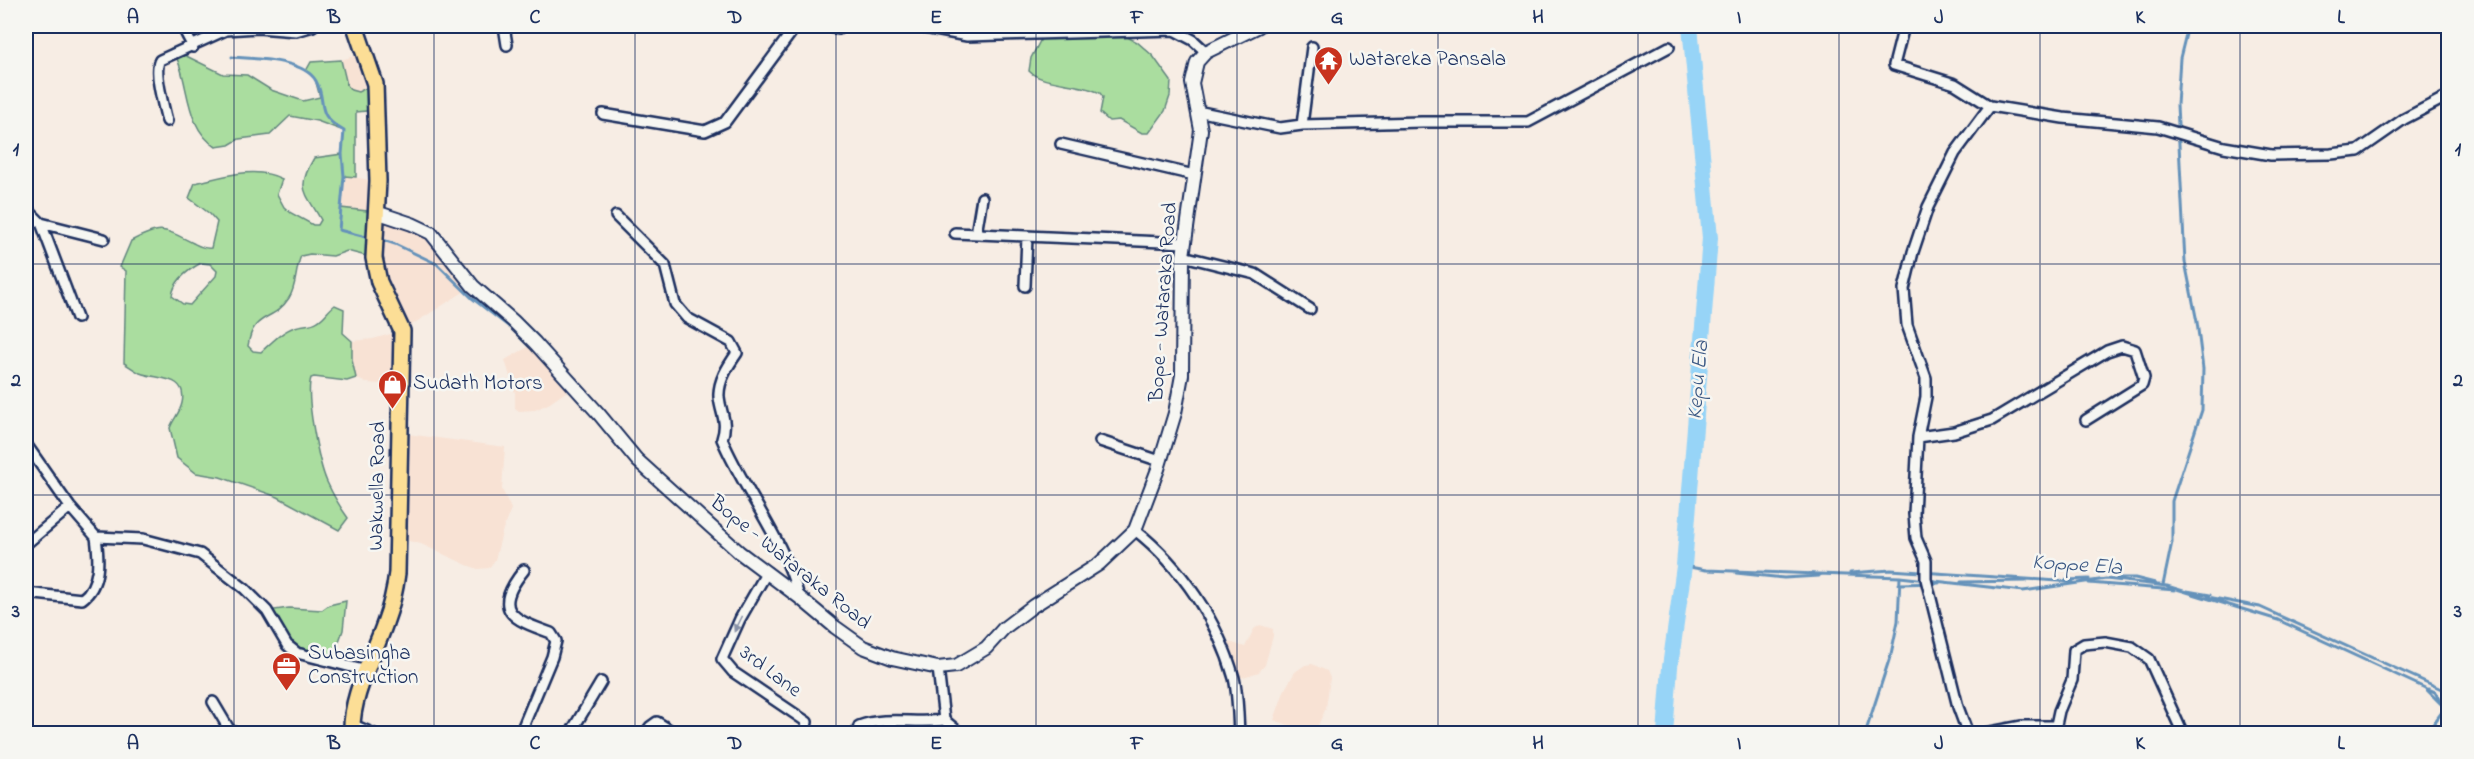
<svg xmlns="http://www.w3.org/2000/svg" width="2474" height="759" viewBox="0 0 2474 759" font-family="'Indie Flower',sans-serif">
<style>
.built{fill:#f8e2d4}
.green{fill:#aadd9f;stroke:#62867e;stroke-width:1.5;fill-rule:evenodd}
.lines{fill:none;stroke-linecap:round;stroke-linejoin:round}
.stream{stroke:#6592ba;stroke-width:3}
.river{stroke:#97d4f7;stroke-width:16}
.minor-casing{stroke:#1b2f5e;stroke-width:14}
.tertiary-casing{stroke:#1b2f5e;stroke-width:16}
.primary-casing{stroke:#1b2f5e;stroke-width:20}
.minor{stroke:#f6f6f2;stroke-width:9}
.tertiary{stroke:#f6f6f2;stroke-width:12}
.primary{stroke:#fcde96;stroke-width:15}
.oneway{fill:#8892a8}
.grid{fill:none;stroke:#1b2f5e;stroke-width:1.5;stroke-opacity:0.55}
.labels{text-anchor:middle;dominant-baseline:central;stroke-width:5;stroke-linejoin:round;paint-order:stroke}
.poi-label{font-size:21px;fill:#1b2f5e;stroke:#f6f6f2;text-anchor:start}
.street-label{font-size:21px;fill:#1b2f5e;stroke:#f6f6f2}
.water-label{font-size:22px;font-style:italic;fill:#3a5884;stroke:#f6f6f2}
.neatline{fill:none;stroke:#1b2f5e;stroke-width:2}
.grid-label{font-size:20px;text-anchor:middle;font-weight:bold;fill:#1b2f5e}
</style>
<rect width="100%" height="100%" fill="#f7ede4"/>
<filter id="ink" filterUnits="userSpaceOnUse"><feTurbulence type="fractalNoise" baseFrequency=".0167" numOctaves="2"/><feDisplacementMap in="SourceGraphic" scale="12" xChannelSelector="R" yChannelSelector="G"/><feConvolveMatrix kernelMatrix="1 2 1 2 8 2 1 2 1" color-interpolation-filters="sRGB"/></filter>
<g filter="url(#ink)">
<!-- built -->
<path class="built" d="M364,53L375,84L357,92L351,90L347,85L341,60Z
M344,176L378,181L376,212L422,228L473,286L402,331L401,385L366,383L356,378L352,360V341L373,339L401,331L374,258L341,208Z
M535,343L573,387L550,403L535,410L519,411L515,408V393L505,360Z
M400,433L505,447L502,489L511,509L503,529L495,560L489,568L478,569L467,565L421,544L397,538Z
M1260,625L1273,629V636L1265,665L1259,672L1234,680L1222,644L1229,642L1245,647L1254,629Z
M1312,664L1327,671L1330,678L1326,708L1314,734L1274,720L1285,689L1295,672L1305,665Z"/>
<!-- green -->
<path class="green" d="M1048,26H1105L1137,42L1153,56L1171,81L1170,96L1165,111L1149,133H1142L1119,120L1109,121L1100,113L1103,97L1100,93C1080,82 1042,85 1029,71L1031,58Z
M172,49L223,74L247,75L271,90L303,101L320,97L315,79L306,71L311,62L341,60L347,85L351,90L358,92L375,84L377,110L356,112V177L344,176L341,208L376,212L374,258L347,251L333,256L310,254L301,256C295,269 297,286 289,298C273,323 253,311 248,346L253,351L261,352C271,343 282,331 295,327C303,324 311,326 318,321C325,317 328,310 335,305L344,309L343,333L352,341V360L356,378L347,381L314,377L311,378C305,396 319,464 327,482C333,495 340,507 348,518L339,530L278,497L220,477L196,473L177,458L170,428C173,419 180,413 182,403C188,375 158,380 140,373C134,370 129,366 124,363L126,271L120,267L131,241C162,225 163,228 193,243C199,246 204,249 211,248L217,222L210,214L189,198L195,183C222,177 256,165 282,179L277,194L284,207L291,213L313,225H318L321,220C306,192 295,190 314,158L342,154L344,131L317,121L290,116L270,135L239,139L229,145L216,147C182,125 191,79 172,49ZM201,263L210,264L217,271L216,276L190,305L183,304L172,296C174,280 188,270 201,263Z
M346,601L343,630L332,661L297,653L267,611L289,608L322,610L329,605Z"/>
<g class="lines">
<!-- stream -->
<path class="stream" d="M232,57C254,59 304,59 316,81C328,104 313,113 344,131L342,154L344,176L339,230L366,237
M383,240L395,244L437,264L472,298L512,329
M1684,566L1706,570L1900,577L2023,591L2106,579L2167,586L2278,620L2425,688L2448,711
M1736,573L1784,578L1819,576
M1850,573L1891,570L2073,582
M2117,578H2135L2155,583
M2066,580L2089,579
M1961,582L2026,581
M2089,583L2175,590
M1899,584L1939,583
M2163,585L2172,542V501L2202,410L2203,369L2197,322L2185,262L2177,105L2180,58L2188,26
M2187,591L2210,595
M2208,597L2260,607L2448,692
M2428,689L2435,692L2440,701
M1865,734L1891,654L1898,621L1900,577
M2426,734L2445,708"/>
<!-- river -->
<path class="river" d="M1665,734L1670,667L1684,566L1710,238L1690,26"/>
<defs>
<path id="minor" d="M182,26L193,47
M504,26L507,45
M824,26L838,29L840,26
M914,26L967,36L1174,30L1193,40L1206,52
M1904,26L1894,65L1955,84L1990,106L2063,118L2158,127L2224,147L2271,155L2331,154L2358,151L2404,119L2448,96
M1197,111L1280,128L1302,125L1422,122H1528L1669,47
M603,114L705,131L725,122L796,26
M167,121C164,108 153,70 160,60L226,30L258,28L296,31L313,26
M1302,125L1312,47
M1061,144L1194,175
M26,208L41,223L77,318
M616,216L665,265L675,304L687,318L731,342L737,353C728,366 718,381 719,397C721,415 728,421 722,439C745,493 784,539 799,597
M41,223L104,239
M955,233L1185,243
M976,234L982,198
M1183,256L1255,274L1310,309
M1025,286L1027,237
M1918,437L1954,432L1992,420L2107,351L2122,346L2135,350L2144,378L2142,385L2086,420
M1100,441L1160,461
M26,444L70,507L96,537
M1135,530C1181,566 1218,621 1234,678C1238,695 1238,716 1239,734
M26,544L70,507
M767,572L740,619L722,659L733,672L807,722L805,734
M26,593L82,599C101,585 99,559 96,537L143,539L200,554L245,589L267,611L287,645L297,653L367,671
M213,702L229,729L235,734
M944,720L961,734
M351,724L374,734
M520,734L552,657L556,641L551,633C512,619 491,611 524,570
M570,734L601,682
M645,734L650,727L657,722L676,734
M857,734L859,726C886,716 916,724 944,720L938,668
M1968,734L1958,707L1926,579V561L1916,538L1914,514L1918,437L1926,397V378L1907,325L1904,289L1913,252L1928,207L1955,153L1990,106
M1980,734L2022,726H2056
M2054,734L2059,711L2072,680L2074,650L2084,644L2105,642L2132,647L2149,659L2183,734"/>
<path id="tertiary" d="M376,212L412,224L431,233L473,286L513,321L535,343L599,414L637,460L739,552L799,597L835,627L863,647L892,658L938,668L956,666L986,648L1004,628L1033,606L1099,564L1135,530L1158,469L1175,413L1182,375L1183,256L1201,130L1192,83L1197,62L1206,52L1259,26"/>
<path id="primary" d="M352,734C350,696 373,658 385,623C391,607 395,590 397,573L402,331L379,282L374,258L378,181L375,84L355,26"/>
</defs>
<!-- minor casing -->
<use href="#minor" class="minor-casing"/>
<!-- tertiary casing -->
<use href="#tertiary" class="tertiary-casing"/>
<!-- primary casing -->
<use href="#primary" class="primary-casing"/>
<!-- minor -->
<use href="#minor" class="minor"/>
<!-- tertiary -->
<use href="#tertiary" class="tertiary"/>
<!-- primary -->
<use href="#primary" class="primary"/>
</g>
<!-- one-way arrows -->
<defs><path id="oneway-solid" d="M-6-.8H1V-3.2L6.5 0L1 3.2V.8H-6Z" transform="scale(1.5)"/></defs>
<use class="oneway" href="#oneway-solid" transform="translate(738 624) rotate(116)"/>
</g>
<!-- grid -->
<path class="grid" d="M234,26V734M434,26V734M635,26V734M836,26V734M1036,26V734M1237,26V734M1438,26V734M1638,26V734M1839,26V734M2040,26V734M2240,26V734M26,264H2448M26,495H2448"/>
<!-- icons -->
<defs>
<symbol id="temple-pin" viewBox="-11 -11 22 30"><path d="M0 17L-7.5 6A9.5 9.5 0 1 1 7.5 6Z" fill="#c8321e" stroke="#f6f6f2"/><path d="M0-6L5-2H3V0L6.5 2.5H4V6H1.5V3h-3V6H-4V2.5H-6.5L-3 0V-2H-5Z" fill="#fff"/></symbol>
<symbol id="shop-pin" viewBox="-11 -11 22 30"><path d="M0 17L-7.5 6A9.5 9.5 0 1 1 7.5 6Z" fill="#c8321e" stroke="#f6f6f2"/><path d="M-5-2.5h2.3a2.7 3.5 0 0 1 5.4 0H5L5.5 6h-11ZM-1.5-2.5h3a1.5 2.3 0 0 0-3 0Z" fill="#fff"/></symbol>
<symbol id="office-pin" viewBox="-11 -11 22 30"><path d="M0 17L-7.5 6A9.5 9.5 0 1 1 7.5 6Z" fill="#c8321e" stroke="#f6f6f2"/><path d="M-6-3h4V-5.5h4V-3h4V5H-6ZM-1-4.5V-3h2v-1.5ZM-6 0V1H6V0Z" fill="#fff"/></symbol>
</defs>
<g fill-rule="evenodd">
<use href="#temple-pin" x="1312" y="44" width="33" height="45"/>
<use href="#shop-pin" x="376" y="368" width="33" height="45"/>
<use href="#office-pin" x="270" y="650" width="33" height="45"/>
</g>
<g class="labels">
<!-- poi labels -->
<g class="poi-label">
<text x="1349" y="60">Watareka Pansala</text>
<text x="413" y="384">Sudath Motors</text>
<text x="308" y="654">Subasingha<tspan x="308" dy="24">Construction</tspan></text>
</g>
<!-- street labels -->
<g class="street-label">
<text transform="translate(1164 302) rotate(-86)">Bope - Wataraka Road</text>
<text transform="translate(378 486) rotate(-89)">Wakwella Road</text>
<text transform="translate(790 563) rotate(39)">Bope - Wataraka Road</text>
<text transform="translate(770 672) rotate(37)">3rd Lane</text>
</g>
<!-- water labels -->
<g class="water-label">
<text transform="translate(1699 380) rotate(-85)">Kepu Ela</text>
<text transform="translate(2077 566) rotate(4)">Koppe Ela</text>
</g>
</g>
<!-- margin -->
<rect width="2474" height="759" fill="none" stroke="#f6f6f2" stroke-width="66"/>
<rect x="33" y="33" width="2408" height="693" class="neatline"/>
<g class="grid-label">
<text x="133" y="23">A</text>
<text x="334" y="23">B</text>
<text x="535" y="23">C</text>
<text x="735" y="23">D</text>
<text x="936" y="23">E</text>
<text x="1137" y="23">F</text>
<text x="1337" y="23">G</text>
<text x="1538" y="23">H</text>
<text x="1739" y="23">I</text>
<text x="1939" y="23">J</text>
<text x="2140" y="23">K</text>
<text x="2341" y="23">L</text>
<text x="16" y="155">1</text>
<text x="2458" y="155">1</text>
<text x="16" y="386">2</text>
<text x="2458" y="386">2</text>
<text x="16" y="617">3</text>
<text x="2458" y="617">3</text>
<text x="133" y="749">A</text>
<text x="334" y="749">B</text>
<text x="535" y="749">C</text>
<text x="735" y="749">D</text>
<text x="936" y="749">E</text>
<text x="1137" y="749">F</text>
<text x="1337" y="749">G</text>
<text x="1538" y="749">H</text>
<text x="1739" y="749">I</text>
<text x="1939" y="749">J</text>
<text x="2140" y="749">K</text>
<text x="2341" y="749">L</text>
</g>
</svg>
